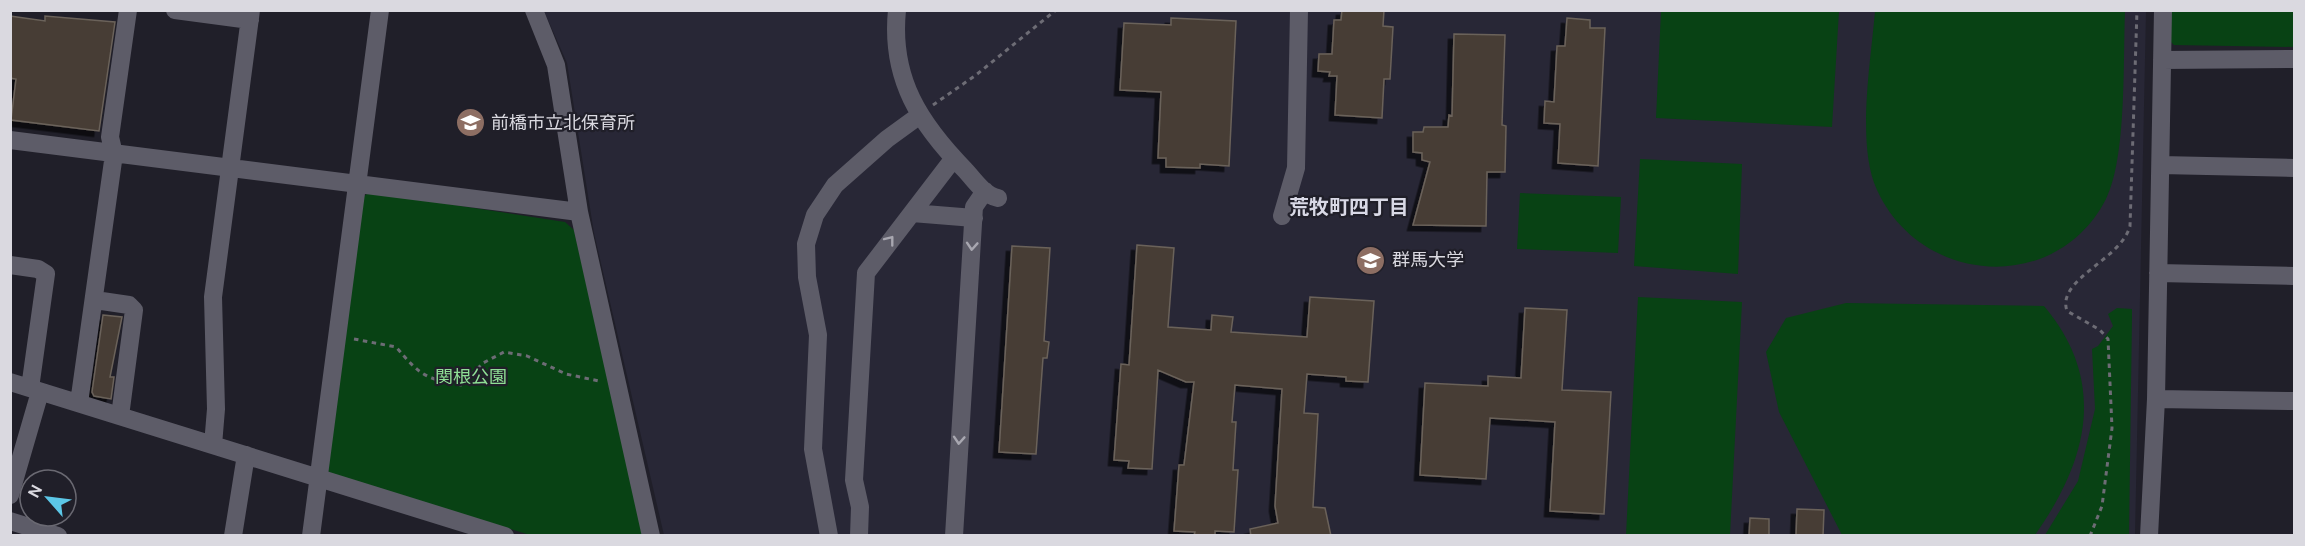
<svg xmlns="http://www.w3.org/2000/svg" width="2305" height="546" viewBox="0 0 2305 546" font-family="'DM Sans','Noto Sans JP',sans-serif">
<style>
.built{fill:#282736}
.green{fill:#084214}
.building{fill:#463d35;stroke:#6b625a;stroke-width:1.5;filter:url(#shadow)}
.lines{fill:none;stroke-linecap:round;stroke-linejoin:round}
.path{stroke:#6d6c75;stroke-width:3;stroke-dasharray:4.5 4.5;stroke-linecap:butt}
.minor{stroke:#5d5c68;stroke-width:18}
.oneway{stroke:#a8a7b0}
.labels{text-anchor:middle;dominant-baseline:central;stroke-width:4.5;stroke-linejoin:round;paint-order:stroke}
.poi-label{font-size:18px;fill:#dad9e0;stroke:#201f29;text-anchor:start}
.park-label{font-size:18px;fill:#8fdf95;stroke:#201f29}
.neighbourhood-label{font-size:20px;font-weight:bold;fill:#d9d9e6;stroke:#201f29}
</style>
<defs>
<filter id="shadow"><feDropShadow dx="-5.5" dy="5.5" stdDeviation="0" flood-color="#0009"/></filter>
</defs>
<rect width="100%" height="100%" fill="#201f29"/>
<!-- built -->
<path class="built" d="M544,11H2146L2135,535H664L594,233L567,63Z"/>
<!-- green -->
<path class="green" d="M1661,11H1839L1832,127L1656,118Z
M1875,11H2125C2123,59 2127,158 2106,199C2057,295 1921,286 1877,190C1856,145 1871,61 1875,11Z
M2168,11H2294V47L2174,45L2167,38Z
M1640,159L1742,164L1738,274L1634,266Z
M370,192L565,222L574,230L644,535H530L331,475L326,468L361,198Z
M1520,193L1621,197L1618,253L1517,249Z
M1638,297L1742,302L1730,535H1626Z
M1846,303L2044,306C2108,382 2088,460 2035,535H1842L1779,412L1766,352L1786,318Z
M2117,308L2132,309V316L2129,535H2045L2078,481L2095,409L2092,349L2098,346L2113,326L2108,314Z"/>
<!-- building -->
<path class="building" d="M1342,10H1384L1383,26L1393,27L1390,79H1384L1382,118L1335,115L1337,76H1329L1330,72L1318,71L1319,54H1332L1334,20H1341Z
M10,16L45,21V16L115,22L99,131L11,120L16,79L10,78Z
M1171,18L1236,21L1229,166L1200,164V168L1166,167V158H1158L1161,92L1120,90L1124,23L1171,25Z
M1567,18L1590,20V28H1605L1598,166L1558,163L1560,124L1544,123L1545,101L1554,102L1557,46H1565Z
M1454,34L1505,35L1502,125L1506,126L1505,172H1487L1486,226L1413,225L1430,162L1422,160V153L1413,152V132H1423L1424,127H1448L1449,115L1452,116Z
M1137,245L1174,248L1168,327L1211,330L1212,315L1233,317L1231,332L1307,337L1310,297L1374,301L1368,382L1346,381V377L1307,374L1304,413L1318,414L1313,507L1325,508L1331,536H1251L1250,529L1278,523L1275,506L1282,389L1235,385L1232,422H1236L1233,470H1238L1234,532L1215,531V536H1194L1195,532L1174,531L1179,465H1184L1194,382H1186L1158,370L1152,469L1128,468L1129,461L1114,460L1121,364L1129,365Z
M1012,246L1050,248L1044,341L1049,342L1047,358H1043L1036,454L999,452Z
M1525,308L1567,310L1562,390L1611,392L1604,514L1550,511L1555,422L1490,418L1486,479L1420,475L1425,383L1488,386V376L1521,378Z
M103,315L122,317L110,377H114L111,399L94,396L92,392Z
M1797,509L1824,510L1823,536H1796Z
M1750,518L1769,519V536H1749Z"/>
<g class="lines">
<!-- path -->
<path class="path" d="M933,105L976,75L1056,10
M354,339L396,347C420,375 425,379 462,385L483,363L504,352L527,356L566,374L599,381
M2090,536L2102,506L2112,428L2108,339L2100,330L2067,311C2056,279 2121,260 2130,226L2137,10"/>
<!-- minor -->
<path class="minor" d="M175,10L250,20
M534,10L556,65L579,212L651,536
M897,10C890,79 920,124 966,171C975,181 984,195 998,198
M2162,60L2294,59
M10,140L579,212
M2161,165L2294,168
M912,213L974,218
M1282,216L1296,168L1299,10
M10,265L38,269L46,274L30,388
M2158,273L2294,276
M95,300L129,305L134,310L120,416
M10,382L505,536
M2156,399L2294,401
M79,403L114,154L110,137L128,10
M213,445L216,409L213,297L251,10
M10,495L40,392
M10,521L58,536
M233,536L246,455
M311,536L380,10
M829,536L813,449L818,335L807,277L806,244L815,215L835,185L887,139L920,115
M859,536L860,507L854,480L866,273L954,158
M954,536L974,207L985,191
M2149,536L2156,399L2163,10"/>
</g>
<!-- one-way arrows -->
<defs><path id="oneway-chevron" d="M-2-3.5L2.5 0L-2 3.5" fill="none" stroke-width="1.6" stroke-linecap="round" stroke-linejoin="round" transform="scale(1.5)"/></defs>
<g class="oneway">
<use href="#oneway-chevron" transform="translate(890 240) rotate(-52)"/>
<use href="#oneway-chevron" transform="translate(972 246) rotate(94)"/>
<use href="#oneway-chevron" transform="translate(959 440) rotate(94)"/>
</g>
<!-- icons -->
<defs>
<symbol id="school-disc" viewBox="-11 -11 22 22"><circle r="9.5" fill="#8d6e63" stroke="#201f29"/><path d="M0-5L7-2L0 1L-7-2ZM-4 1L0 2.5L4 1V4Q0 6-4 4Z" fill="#fff"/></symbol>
<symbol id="university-disc" viewBox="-11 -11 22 22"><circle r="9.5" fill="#8d6e63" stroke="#201f29"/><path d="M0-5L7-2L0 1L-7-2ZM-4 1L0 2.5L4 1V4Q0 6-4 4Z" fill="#fff"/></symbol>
</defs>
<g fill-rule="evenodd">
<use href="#school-disc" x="454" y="106" width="33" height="33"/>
<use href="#university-disc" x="1354" y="244" width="33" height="33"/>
</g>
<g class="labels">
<!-- poi labels -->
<g class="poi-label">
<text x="491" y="123">前橋市立北保育所</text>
<text x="1392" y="260">群馬大学</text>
</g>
<!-- park labels -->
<g class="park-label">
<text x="471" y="377">関根公園</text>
</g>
<!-- neighbourhood labels -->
<g class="neighbourhood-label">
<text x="1349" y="207">荒牧町四丁目</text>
</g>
</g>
<!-- border -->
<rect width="2305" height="546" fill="none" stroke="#dad9e0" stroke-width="24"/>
<!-- north arrow -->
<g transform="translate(48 498) rotate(298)"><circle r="28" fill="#201f29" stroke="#6a6972" stroke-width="1.5"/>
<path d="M0-4.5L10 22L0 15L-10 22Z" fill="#5cc7e7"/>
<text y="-9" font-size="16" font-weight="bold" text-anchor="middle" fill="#dad9e0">N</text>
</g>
</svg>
